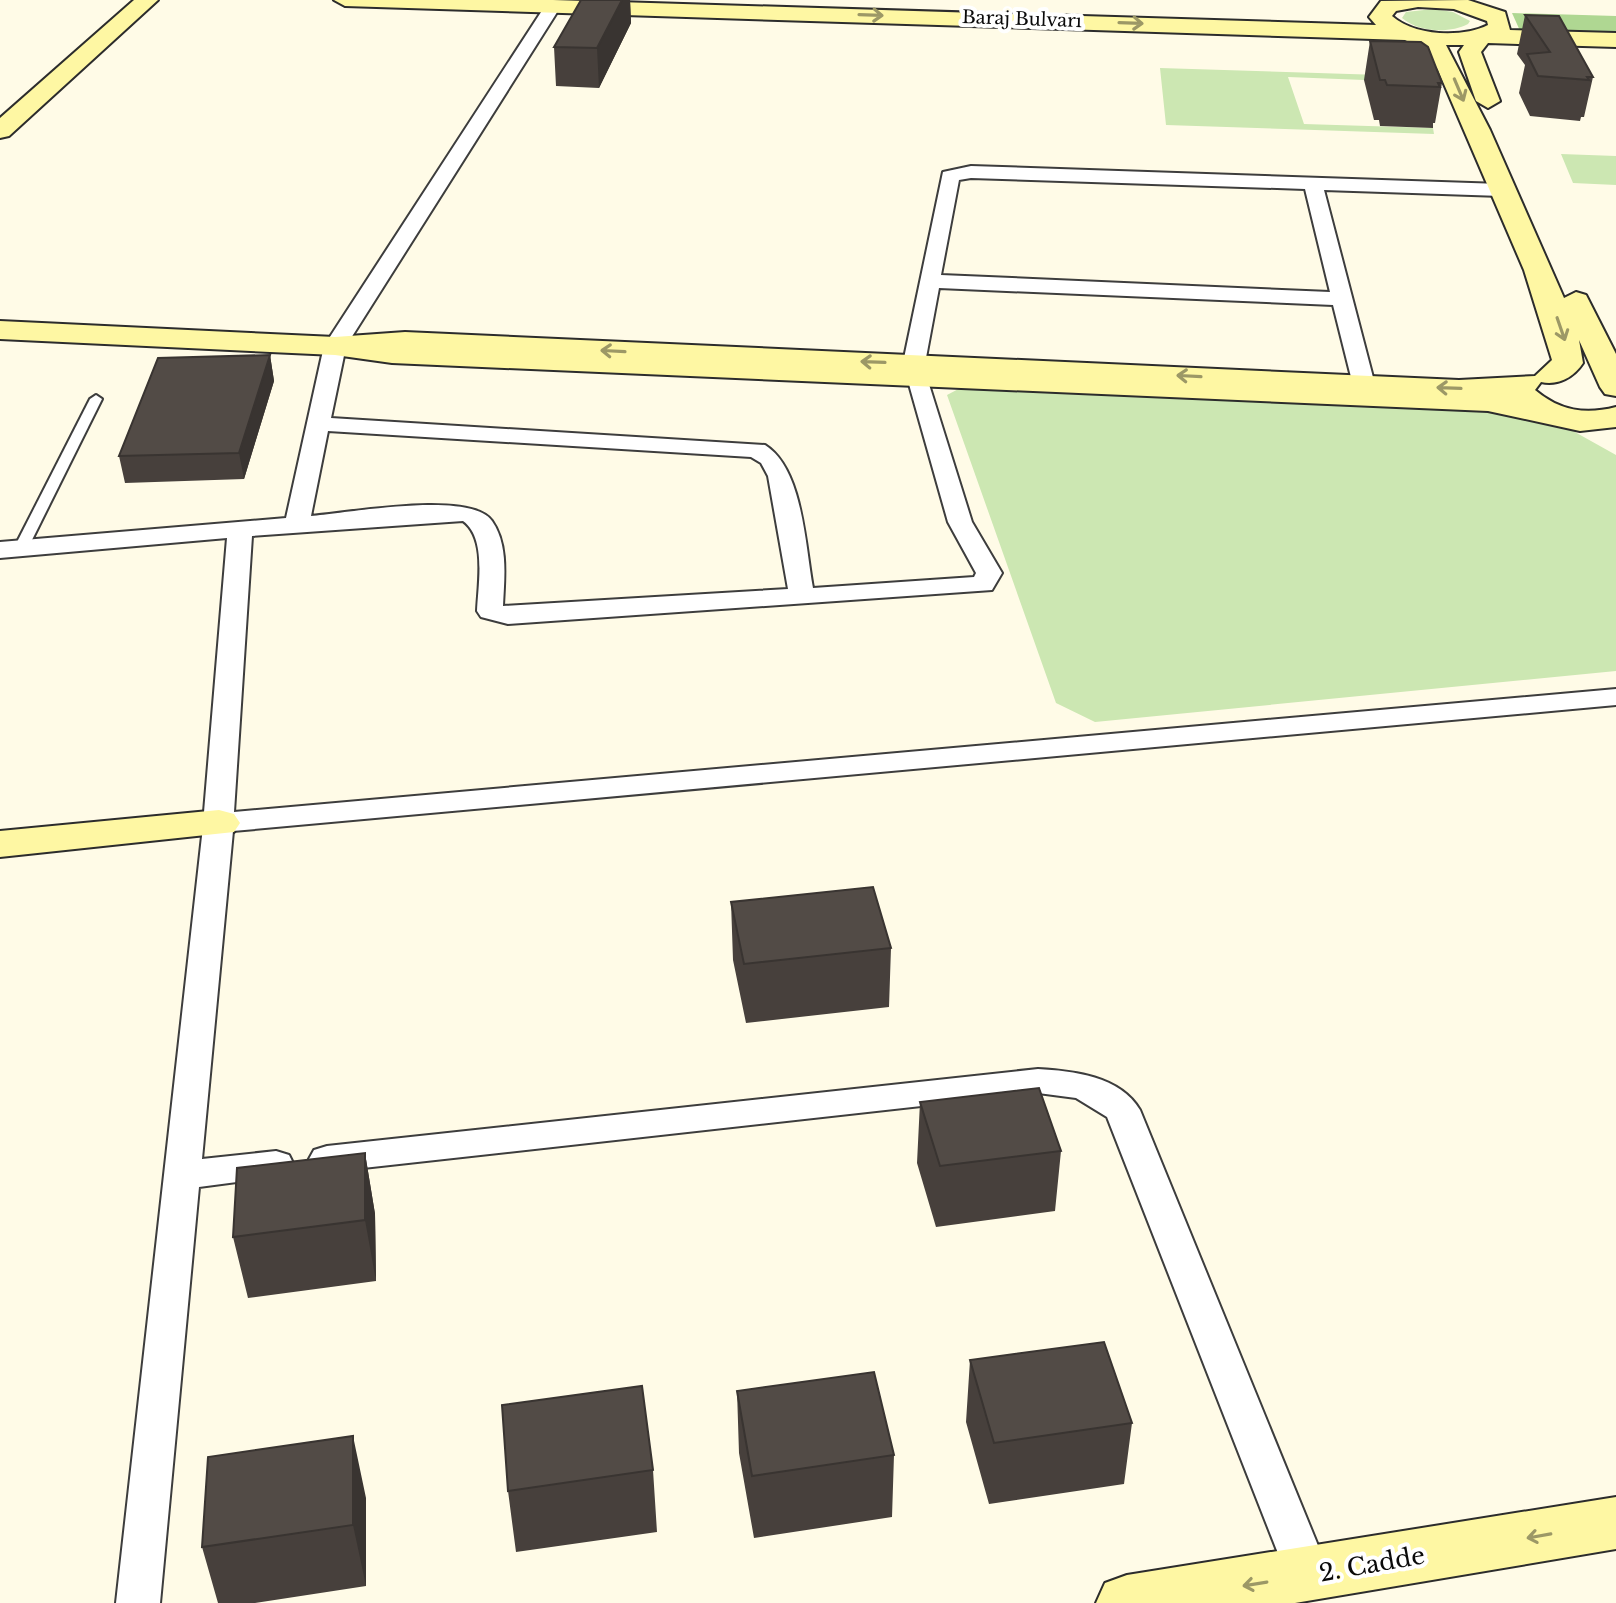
<svg xmlns="http://www.w3.org/2000/svg" width="1616" height="1603" viewBox="0 0 1616 1603" font-family="'Libre Baskerville',serif">
<style>
.green{fill:#cce7b2}
.forest{fill:#afd792}
.lines{fill:none;stroke-linecap:round;stroke-linejoin:round}
.lane-casing{stroke:#3d3d3d;stroke-width:4}
.street-casing{stroke:#3d3d3d;stroke-width:4}
.secondary-casing{stroke:#2c2c2c;stroke-width:4}
.lane{fill:#fff;fill-rule:evenodd}
.street{fill:#fff;fill-rule:evenodd}
.secondary{fill:#fef7a3;fill-rule:evenodd}
.wall{fill:#47403c}
.shaded-wall{fill:#393431}
.building{fill:#524b46;stroke:#393431;stroke-width:2}
.oneway{stroke:#9c9866}
.labels{text-anchor:middle;dominant-baseline:central;stroke-width:8;stroke-linejoin:round;paint-order:stroke}
.far-street-label{font-size:18px;fill:#0a0a0a;stroke:#fff}
.near-street-label{font-size:24px;fill:#0a0a0a;stroke:#fff}
</style>
<rect width="100%" height="100%" fill="#fffbe7"/>
<!-- green -->
<path class="green" d="M1433,9L1453,12L1470,21L1468,24C1449,34 1418,32 1402,18L1406,12Z
M1160,68L1413,76L1364,80L1288,77L1304,124L1433,128L1434,134L1166,125Z
M1561,154L1616,156V185L1573,183Z
M966,385L1499,411L1557,422L1616,455V671L1095,722L1056,703L947,395Z"/>
<!-- forest -->
<path class="forest" d="M1512,13L1616,16V35L1521,33Z"/>
<g class="lines">
<defs>
<path id="lane" d="M96,395L102,399L28,548L21,552L16,551L14,548L90,399Z"/>
<path id="street" d="M553,1L561,6L346,346L331,418L765,445C803,469 805,545 813,588L974,577L976,573L948,522L903,363L943,172L971,166L1501,184L1510,190L1501,196L1324,190L1375,385L1364,392L1353,385L1333,305L939,288L925,363L927,378L972,522L1002,573L992,590L508,624L481,617L477,611C478,585 487,538 463,521L252,536L234,812L1616,689V705L233,831L202,1159L276,1151L289,1155L294,1165L289,1175L199,1187L160,1603H116L202,836L227,538L0,558V542L286,518L324,346L545,6ZM971,178L1305,189L1330,292L941,275L959,180ZM328,431L751,457L761,463L768,476L788,589L503,606C504,580 509,545 492,521C471,490 348,513 311,516Z
M1038,1069C1073,1071 1120,1076 1140,1110L1330,1575L1324,1589L1308,1595L1292,1589L1107,1117L1076,1098L1038,1093L327,1172L314,1168L309,1159L314,1150L327,1146Z"/>
<path id="secondary" d="M134,0H158L9,136L0,138V118Z
M334,0H553L1376,25L1369,17L1381,1L1468,0L1505,12L1510,30L1616,33V47L1488,43L1481,52L1500,101L1488,108L1476,101L1459,52L1464,45H1446L1490,130L1564,298L1576,292L1586,295L1616,354V396L1605,394L1600,387L1579,340L1583,363C1574,377 1558,386 1541,382L1535,390C1560,411 1585,415 1616,407V427L1580,431L1488,411L392,363L335,355L0,339V321L335,337L405,332L1459,380L1535,376L1552,360L1524,270L1438,70L1427,51L1405,40L345,6ZM1418,7L1454,9L1487,21L1488,25C1462,38 1414,36 1392,16L1396,11Z
M219,810L234,814L240,823L234,832L0,857V831Z
M1616,1497V1549L1295,1603H1096L1105,1583L1127,1575Z"/>
</defs>
<!-- lane casing -->
<use href="#lane" class="lane-casing"/>
<!-- street casing -->
<use href="#street" class="street-casing"/>
<!-- secondary casing -->
<use href="#secondary" class="secondary-casing"/>
<!-- lane -->
<use href="#lane" class="lane"/>
<!-- street -->
<use href="#street" class="street"/>
<!-- secondary -->
<use href="#secondary" class="secondary"/>
</g>
<!-- wall -->
<path class="wall" d="M581,0H630L631,23L599,88L556,86L554,47Z
M1525,15L1593,77L1584,117H1581L1580,121L1530,116L1519,93L1525,65L1517,54Z
M1370,41L1442,83L1435,123H1433V128L1380,126L1379,120H1374L1364,80Z
M270,355L274,381L244,479L125,483L119,456Z
M731,902L891,948L889,1007L746,1023L733,960Z
M920,1102L1061,1151L1055,1211L936,1227L917,1163Z
M365,1153L375,1214L376,1281L248,1298L233,1237Z
M970,1360L1132,1423L1124,1484L989,1504L966,1422Z
M737,1391L894,1455L892,1517L754,1538L739,1453Z
M653,1470L657,1532L516,1552L508,1491Z
M366,1498V1586L255,1603H218L202,1547Z"/>
<!-- shaded-wall -->
<path class="shaded-wall" d="M622,0H630L631,23L599,88L597,48Z
M270,355L274,381L244,479L239,453Z
M365,1153L375,1214L376,1281L365,1220Z
M353,1436L366,1498V1586L353,1525Z"/>
<!-- building -->
<path class="building" d="M581,0H622L597,48L554,47Z
M1525,15L1559,16L1593,77H1587L1589,80L1538,76L1527,54L1550,52Z
M1370,41L1421,42L1428,47L1442,83H1438L1440,87L1387,85L1385,80H1380Z
M270,355L239,453L119,456L158,358Z
M873,887L891,948L744,964L731,902Z
M1039,1088L1061,1151L940,1166L920,1102Z
M365,1153V1220L233,1237L237,1168Z
M1104,1342L1132,1423L994,1443L970,1360Z
M874,1372L894,1455L752,1476L737,1391Z
M642,1386L653,1470L508,1491L502,1405Z
M353,1436V1525L202,1547L208,1457Z"/>
<!-- one-way arrows -->
<defs><path id="oneway-shaft" d="M-6 0H5M1.5-3L5.5 0L1.5 3" fill="none" stroke-width="1.6" stroke-linecap="round" stroke-linejoin="round" transform="scale(2)"/></defs>
<g class="oneway">
<use href="#oneway-shaft" transform="translate(871 15) rotate(2)"/>
<use href="#oneway-shaft" transform="translate(1131 23) rotate(2)"/>
<use href="#oneway-shaft" transform="translate(1459 90) rotate(67)"/>
<use href="#oneway-shaft" transform="translate(1561 329) rotate(71)"/>
<use href="#oneway-shaft" transform="translate(613 351) rotate(-177)"/>
<use href="#oneway-shaft" transform="translate(873 362) rotate(-178)"/>
<use href="#oneway-shaft" transform="translate(1189 376) rotate(-177)"/>
<use href="#oneway-shaft" transform="translate(1449 388) rotate(-178)"/>
<use href="#oneway-shaft" transform="translate(1539 1536) rotate(170)"/>
<use href="#oneway-shaft" transform="translate(1255 1584) rotate(171)"/>
</g>
<g class="labels">
<!-- far-street labels -->
<g class="far-street-label">
<text transform="translate(1022 19) rotate(2)">Baraj Bulvarı</text>
</g>
<!-- near-street labels -->
<g class="near-street-label">
<text transform="translate(1372 1564) rotate(-10)">2. Cadde</text>
</g>
</g>
</svg>
